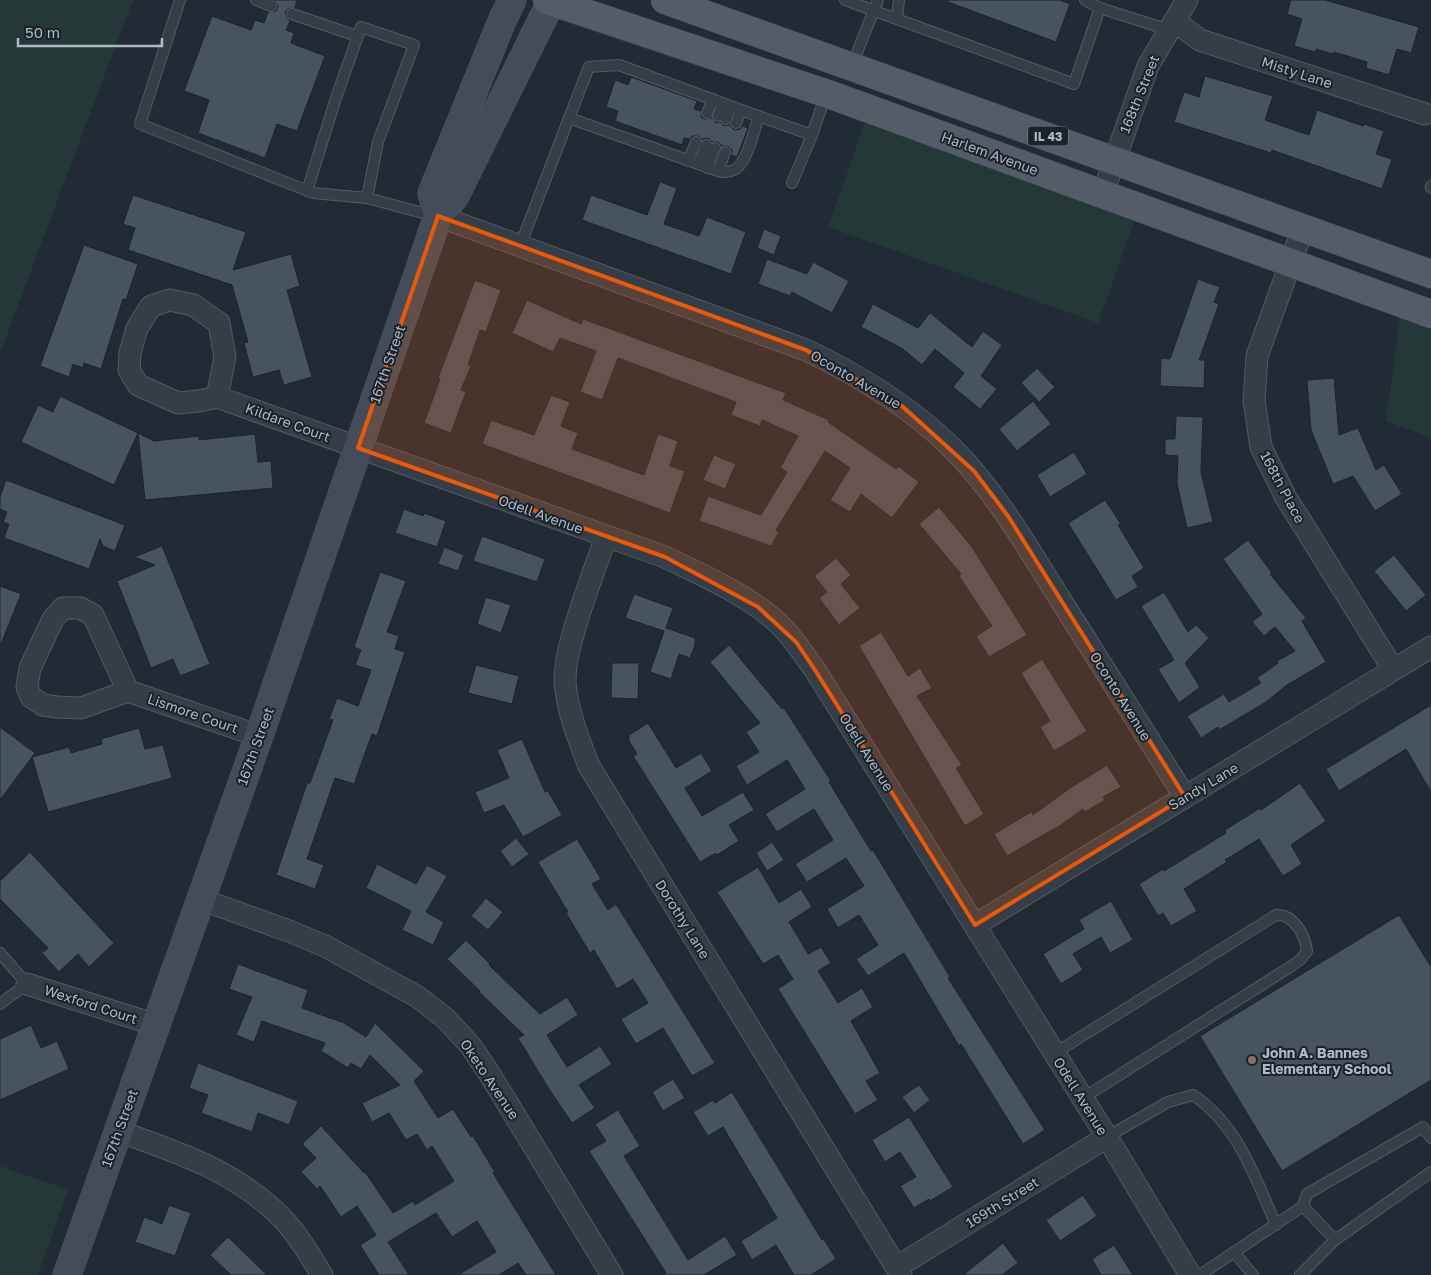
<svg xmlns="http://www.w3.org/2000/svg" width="1431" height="1275" viewBox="0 0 1431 1275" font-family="'Golos Text',sans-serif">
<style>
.green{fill:#243838}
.building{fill:#485360;stroke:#1c242d}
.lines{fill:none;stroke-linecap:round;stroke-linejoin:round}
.lane-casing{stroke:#525b64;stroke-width:12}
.street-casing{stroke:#525b64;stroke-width:23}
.secondary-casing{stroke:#525b64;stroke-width:29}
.primary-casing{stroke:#3e4650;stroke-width:29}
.lane{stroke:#353d47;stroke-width:10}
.street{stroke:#353d47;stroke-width:21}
.secondary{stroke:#434d59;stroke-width:28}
.primary{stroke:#535c67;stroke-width:28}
.marked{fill:#e8590c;fill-opacity:0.2;stroke:#e8590c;stroke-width:4;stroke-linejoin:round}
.education-dot{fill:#8d6e63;stroke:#1a222b;stroke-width:2}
.labels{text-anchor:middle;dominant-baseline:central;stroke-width:4;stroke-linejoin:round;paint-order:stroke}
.shield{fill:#1a222b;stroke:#828b95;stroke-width:1}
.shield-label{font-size:12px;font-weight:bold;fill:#afb8c3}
.street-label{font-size:14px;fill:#afb8c3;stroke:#1a222b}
.poi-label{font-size:14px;font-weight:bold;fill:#afb8c3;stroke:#1a222b;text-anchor:start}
</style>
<rect width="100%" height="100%" fill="#212b36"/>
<!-- green -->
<path class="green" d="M0,0H133L0,353Z
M865,123L1135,219L1098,323L828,227Z
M1400,317L1431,329V438L1386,421Z
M0,1166L68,1190L38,1275H0Z"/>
<!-- building -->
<path class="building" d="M274,0H297L295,8L288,9L285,12L287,18L290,21L286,30L294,33L291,43L325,56L297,131L277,124L265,158L198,133L209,100L184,91L212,16L251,30L255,20L264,23L268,12L276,11L278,6Z
M948,0H1060L1070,4L1056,42L948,2Z
M1291,0H1325L1419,27L1411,53L1397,49L1389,75L1366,68L1367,62L1334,52L1333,54L1316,49L1315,52L1294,46L1302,19L1287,14Z
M1205,76L1273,96L1265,120L1309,135L1317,110L1363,126L1364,124L1384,131L1376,154L1392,159L1382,189L1272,150L1271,153L1174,122L1184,92L1199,97Z
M631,77L697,101L694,109L701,111V117L704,119L712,118L716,123L720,122L724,126L729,125L734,130L740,129L742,126L748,128L737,157L731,155L732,150L728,146H722L718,142H712L708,138L702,139L698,136H692L690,139L684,138L682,145L615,121L618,111L606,107L615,80L628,85Z
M660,182L677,188L664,224L699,236L707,217L746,232L731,274L582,220L591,195L647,215Z
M133,195L246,232L233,270L291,254L300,286L287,290L312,377L284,385L279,370L253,377L244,343L248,342L232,285L128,250L135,228L123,224Z
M764,229L781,236L774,255L757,248Z
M84,245L138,264L126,300L123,299L101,369L84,363L83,368L73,364L69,377L40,366Z
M767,259L807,274L813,262L849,281L832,313L792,292L790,296L758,284Z
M1198,279L1220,287L1214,302L1219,304L1199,360H1205L1204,388L1160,386L1161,358L1170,359Z
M475,280L501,290L486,332L480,330L468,365L471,366L461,390L466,392L451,433L424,423L440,379L438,378Z
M527,300L581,324L583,319L786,393L783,400L829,420L828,422L896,469L898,466L919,482L892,518L861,494L850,512L830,500L850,468L825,451L776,530L779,532L771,546L699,521L708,496L761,515L787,472L780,468L798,436L762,420L760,426L731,415L736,402L618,358L602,400L580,392L596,351L560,338L553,352L512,333Z
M873,304L918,328L930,313L972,347L983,331L1002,345L981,376L997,389L980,409L953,387L964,373L935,349L922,365L903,349L861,327Z
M1037,368L1055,387L1039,402L1021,383Z
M1334,378L1339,435L1358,428L1376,470L1384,465L1402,494L1375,511L1353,476L1333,484L1311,430L1307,380Z
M551,395L570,402L561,426L578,433L572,449L644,475L658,434L678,441L670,466L685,471L670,513L482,444L491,420L534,435Z
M60,396L138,433L114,485L21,442L38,405L53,412Z
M1033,401L1051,424L1017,451L999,429Z
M1176,416L1203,417L1201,472L1213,522L1187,528L1177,484L1178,456L1165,455V439H1175Z
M138,433L154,441L199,436V440L255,434L258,462L271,461L273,488L145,500Z
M1074,452L1087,474L1050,497L1037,475Z
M714,455L736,464L725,489L703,480Z
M6,480L125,525L115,551L103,546L100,539L89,569L4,538L9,524L3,522L7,512L0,509V497Z
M1105,500L1121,524L1118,525L1144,568L1132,576L1138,587L1116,600L1068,523Z
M939,507L972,547L1027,635L989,657L976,636L992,626L959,576L961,574L919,524Z
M404,509L423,516L424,513L446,521L437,547L395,533Z
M482,536L545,559L537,582L473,561Z
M1248,540L1272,573L1270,574L1306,618L1302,621L1326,662L1287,685L1266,702L1219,730L1218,727L1201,738L1187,716L1224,694L1229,702L1261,683L1257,678L1278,663L1277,661L1295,651L1275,627L1264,636L1252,622L1262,614L1223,559Z
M162,546L210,664L180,676L173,659L151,668L117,581L155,565L134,557Z
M444,547L464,555L458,571L438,564Z
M1394,555L1426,595L1406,611L1374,571Z
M836,558L851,575L841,584L860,608L839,625L819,598L827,592L814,576Z
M380,572L406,581L387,632L399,636L395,649L405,652L377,736L372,734L354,784L335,778L307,859L324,865L315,889L276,875L307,783H310L333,720L329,719L337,698L358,706L371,670L355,665L361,650L354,647Z
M0,586L21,594L1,644H0Z
M1164,592L1188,632L1196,625L1209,638L1185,663L1200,687L1179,703L1158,669L1174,660L1141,606Z
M634,594L673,608L666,628L695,638V645L690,658L679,654L671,679L650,672L664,631L625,618Z
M486,597L511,605L501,633L477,624Z
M881,632L908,676L920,668L932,688L917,696L962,765L956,768L984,814L965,826L859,646Z
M729,645L782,709L784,708L831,781L829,782L871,851L873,850L950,977L948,978L1045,1130L1023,1144L961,1044L959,1046L904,953L868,976L856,959L878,945L859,915L838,928L827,909L864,886L846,858L807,882L795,864L833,840L814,809L777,832L765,814L805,789L787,760L747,785L736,766L759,752L746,732L760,723L710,662Z
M1042,659L1087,731L1054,751L1040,727L1050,721L1021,673Z
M612,663H639L638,699L611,698Z
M476,665L519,676L512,704L468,693Z
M1431,705V792L1406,749L1339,791L1326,769Z
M648,723L676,768L701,753L712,771L685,788L702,816L743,792L754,810L729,825L739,841L717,855L716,853L700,862L633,756L637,754L629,741V735Z
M0,727L35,753L0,800Z
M139,728L145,749L163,745L172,778L48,812L32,757L69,747L71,753L102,744L101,739Z
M522,739L545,792L548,791L562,815L523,837L504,805L484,813L475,792L509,778L497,750Z
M1107,765L1121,787L1103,797L1105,800L1085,812L1083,809L1061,825L1007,856L994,834L1031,812L1033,815L1070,788Z
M1300,783L1326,821L1291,845L1302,864L1283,876L1259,839L1225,860L1227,862L1184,889L1197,911L1171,926L1163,913L1158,916L1139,884L1163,869L1164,871L1226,833L1225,830L1260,808L1261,810Z
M516,838L529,854L512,867L500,851Z
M577,839L601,879L592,884L608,910L616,904L715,1063L692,1076L663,1028L636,1044L621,1019L648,1003L633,979L617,989L594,950L590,953L566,913L568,912L538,862Z
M772,842L784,860L767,871L756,853Z
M30,852L114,943L89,967L78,954L59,972L42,953L48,948L0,899V881Z
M377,864L416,884L427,865L447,876L426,912L444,922L433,945L402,930L411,911L366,888Z
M758,867L779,903L801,889L812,907L789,922L808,954L821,947L831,963L818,971L838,1003L862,988L873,1007L851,1021L880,1073L866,1081L878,1100L855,1114L778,989L793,979L778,955L763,964L717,892Z
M486,898L503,912L488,930L471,916Z
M1111,901L1133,940L1110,953L1101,937L1073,954L1083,970L1061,984L1043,954L1084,929L1079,920Z
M1399,915L1431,967V1080L1282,1171L1200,1036Z
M466,940L490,964L489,965L540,1014L567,997L578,1015L547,1035L567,1067L600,1046L612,1064L579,1085L595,1108L572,1123L549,1089L518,1038L524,1035L479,992L480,991L447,959Z
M238,964L308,990L302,1008L344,1023L366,1037L375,1023L424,1071L414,1081L438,1118L453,1109L471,1137L473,1136L495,1172L493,1173L556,1275H526L518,1263L499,1275H458L496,1252L477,1221L452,1237L436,1213L388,1242L409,1275H379L360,1245L376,1235L357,1206L341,1217L320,1186L317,1189L301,1172L316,1158L302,1144L321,1126L364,1173L365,1172L393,1213L413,1201L415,1205L454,1181L432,1146L427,1150L417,1134L406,1140L389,1113L372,1122L362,1103L400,1085L370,1055L361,1069L351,1063L348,1068L321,1051L325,1043L262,1021L254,1042L236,1035L252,997L229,989Z
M31,1025L41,1048L57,1041L69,1069L0,1100V1039Z
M198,1063L298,1101L289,1125L258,1113L252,1132L201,1113L208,1095L189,1088Z
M673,1079L685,1098L663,1111L652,1092Z
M919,1085L930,1100L914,1113L902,1097Z
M732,1092L822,1240L823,1238L836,1259L811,1275H794L776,1245L752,1260L741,1241L777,1218L723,1127L708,1136L693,1112L713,1100L715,1103Z
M618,1110L640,1146L624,1156L688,1260L725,1236L737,1255L704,1275H663L666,1273L589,1151L606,1141L595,1124Z
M909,1117L953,1187L930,1201L929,1199L914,1208L900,1186L916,1177L900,1152L885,1162L872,1140Z
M1083,1195L1097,1216L1060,1241L1046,1220Z
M169,1205L191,1213L175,1256L135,1242L144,1217L162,1224Z
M228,1237L267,1275H231L210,1255Z
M1003,1243L1018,1263L1002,1275H963Z
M1114,1245L1133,1275H1101L1092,1259Z"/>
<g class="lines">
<defs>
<path id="lane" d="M180,0L140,124L313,193L367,198L434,216
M256,0L271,6
M845,0L1074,84L1100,8L1169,30
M1085,0L1100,8
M292,14L357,36
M897,18L899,0
M852,65L878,0
M741,110L812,135L826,94
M707,113L713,99
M718,116L723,103
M569,118L589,67L619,65L741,110L736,123
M726,119L731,106
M688,161L696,142
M699,164L706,145
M707,168L715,148
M718,171L725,152
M792,183L812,135
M1431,186V188
M307,191L336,98L361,27L414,45L378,142L367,198
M520,246L569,118L721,172C726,172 732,172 736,169C748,160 754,130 759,116
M0,953L27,984L0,1004
M1055,1053L1276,915C1294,914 1305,935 1307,951L1301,959L1290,967L1083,1098
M1107,1137L1168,1102L1193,1095C1238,1125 1255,1177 1276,1225
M1303,1206L1307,1194L1423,1127L1431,1138
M1234,1252L1253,1275
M1200,1275L1303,1206L1335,1240
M1300,1275L1335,1240L1431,1172"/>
<path id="street" d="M1174,21L1200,40L1425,114
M1103,193L1148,66L1187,0
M438,216L806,350C858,375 908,405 950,446C995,490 1026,545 1060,599C1101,665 1143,731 1185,797
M1303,228L1257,356L1254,400L1261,447L1285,496L1393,669
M170,300L193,305L219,323L225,357L217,397L199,401L178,403L138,385L129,370L130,353L137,328L151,306Z
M217,397L665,557C704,576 744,593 777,622C792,636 803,653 815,670L1107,1137L1190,1275
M606,537C595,568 583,599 574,631C569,647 565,664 565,681C567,710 578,738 589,766L901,1275
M128,691L93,615L80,608H63L53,619L30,668L27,687L31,697L43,705L57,707L81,708L128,691L259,736
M200,899L289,931L325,946L418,997L445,1018L470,1045L489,1073L612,1275
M975,925L1431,647
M27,984L156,1025
M118,1131C175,1151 232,1170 277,1213C296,1231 309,1254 322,1275
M897,1267L1107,1137"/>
<path id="secondary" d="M438,216L432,193L502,21L512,0
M67,1275L259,736L438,216L455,196L552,0"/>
<path id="primary" d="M547,0L831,95L1431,314
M665,0L1431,274"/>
</defs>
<!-- lane casing -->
<use href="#lane" class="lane-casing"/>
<!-- street casing -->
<use href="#street" class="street-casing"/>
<!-- secondary casing -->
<use href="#secondary" class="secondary-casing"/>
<!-- primary casing -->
<use href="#primary" class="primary-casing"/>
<!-- lane -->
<use href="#lane" class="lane"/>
<!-- street -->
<use href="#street" class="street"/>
<!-- secondary -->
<use href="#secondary" class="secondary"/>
<!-- primary -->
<use href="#primary" class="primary"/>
</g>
<!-- marked area -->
<path class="marked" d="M438,216L806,350L902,406L974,471L1008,516L1185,797L975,925L815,670L796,642L758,607L665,557L358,448Z"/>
<!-- markers -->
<circle class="education-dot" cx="1252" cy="1060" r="5"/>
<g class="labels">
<!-- shield labels -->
<rect class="shield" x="1028" y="126.5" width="40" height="19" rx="4"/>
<g class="shield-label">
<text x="1048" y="136">IL 43</text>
</g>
<!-- street labels -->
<g class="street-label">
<text transform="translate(1297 72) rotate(18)">Misty Lane</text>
<text transform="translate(1139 94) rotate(-68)">168th Street</text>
<text transform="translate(990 153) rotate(20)">Harlem Avenue</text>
<text transform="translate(387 364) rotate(-71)">167th Street</text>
<text transform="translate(856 379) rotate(30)">Oconto Avenue</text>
<text transform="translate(288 422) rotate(20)">Kildare Court</text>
<text transform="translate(1283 487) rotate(62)">168th Place</text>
<text transform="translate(541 514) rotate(20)">Odell Avenue</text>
<text transform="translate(1121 696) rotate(58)">Oconto Avenue</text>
<text transform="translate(193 713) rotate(19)">Lismore Court</text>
<text transform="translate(255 746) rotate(-70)">167th Street</text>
<text transform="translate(867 752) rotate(58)">Odell Avenue</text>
<text transform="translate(1203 786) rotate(-31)">Sandy Lane</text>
<text transform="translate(683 919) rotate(58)">Dorothy Lane</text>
<text transform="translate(91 1004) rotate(18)">Wexford Court</text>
<text transform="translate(490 1079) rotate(56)">Oketo Avenue</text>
<text transform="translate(1081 1096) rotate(58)">Odell Avenue</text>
<text transform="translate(119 1128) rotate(-70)">167th Street</text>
<text transform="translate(1002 1202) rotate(-32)">169th Street</text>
</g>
<!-- poi labels -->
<g class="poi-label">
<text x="1262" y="1052">John A. Bannes<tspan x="1262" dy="16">Elementary School</tspan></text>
</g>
</g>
<!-- scale -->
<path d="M18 38v8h144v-8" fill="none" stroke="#afb8c3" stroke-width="2.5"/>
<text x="25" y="38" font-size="15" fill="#afb8c3" stroke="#1a222b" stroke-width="4" paint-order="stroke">50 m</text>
</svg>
